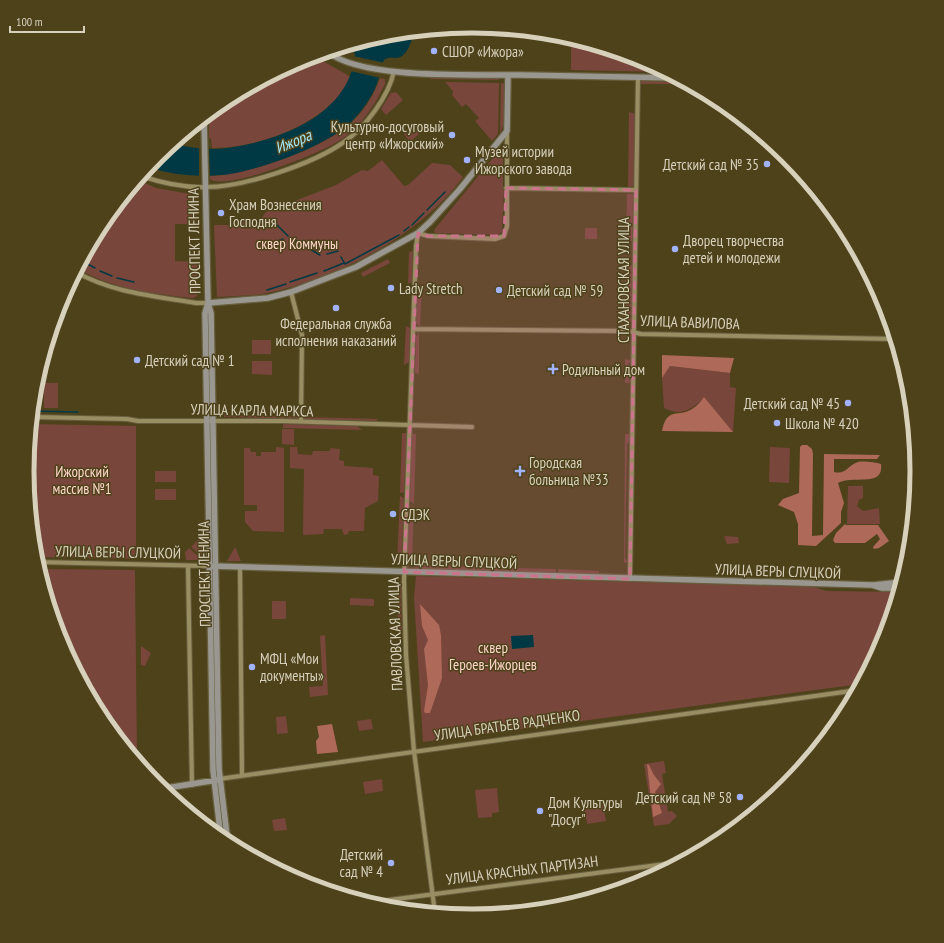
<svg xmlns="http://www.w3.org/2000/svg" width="944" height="943" viewBox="0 0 944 943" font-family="'PT Sans Narrow',sans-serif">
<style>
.green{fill:#78463b}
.forest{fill:#ae6959}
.water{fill:#003943}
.pier{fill:#4e421b}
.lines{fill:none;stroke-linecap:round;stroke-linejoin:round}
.stream{stroke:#003943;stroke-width:1.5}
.street-casing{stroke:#675e3c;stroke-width:6}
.secondary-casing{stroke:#675e3c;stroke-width:8}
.street{stroke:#998d64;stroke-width:4}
.secondary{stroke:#9a9791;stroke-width:5.5}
.marked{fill:#cc748c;fill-opacity:0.2;stroke:#cc748c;stroke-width:3;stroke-dasharray:8 5;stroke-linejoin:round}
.poi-dot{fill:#a1b3fd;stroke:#4e421b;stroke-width:1.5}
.labels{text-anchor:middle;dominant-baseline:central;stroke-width:3;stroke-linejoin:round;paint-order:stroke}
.poi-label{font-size:15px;fill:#d7d1bc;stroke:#4e421b;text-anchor:start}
.street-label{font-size:15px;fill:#d7d1bc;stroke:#4e421b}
.park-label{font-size:15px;fill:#fed5cb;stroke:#4e421b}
.water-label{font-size:16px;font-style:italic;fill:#a1e8f8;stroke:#4e421b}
.rim{fill:none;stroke:#d7d1bc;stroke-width:5}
</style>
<rect width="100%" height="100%" fill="#4e421b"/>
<!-- green -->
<path class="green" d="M571,38L643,60L665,72L571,70Z
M314,56L351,77C332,122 258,149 212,148L211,139L209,138V114L225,101L302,60Z
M430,77L499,79V80L430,79Z
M380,78L385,79V84C375,105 361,126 342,139C326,151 226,192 210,179V176C247,175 322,149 350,124C364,111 374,95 380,78Z
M641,81L683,82L688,84H640Z
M445,82L499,83L498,134L492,141L475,121L479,118L466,104L462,107L452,95L453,91Z
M501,83L505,84L504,123L500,134Z
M396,92L403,100L386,115L381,109L391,93Z
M629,112L636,114L635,185L628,188Z
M413,126L419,134L410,142L404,134Z
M498,152L502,153L503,156V190L504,191L502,232L498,235L435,233L434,230Z
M382,160L404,186L408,185L432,163L450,165L463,177C421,235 338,278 268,293C252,296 233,296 217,297L214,225H239L240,219H261L266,212L336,185L362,170L368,171Z
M138,180L156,188L196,195V224H175V261L197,262V296L193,298C152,294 114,289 78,269L102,224Z
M627,194H633V196L632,241H626Z
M585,228H597V239H585Z
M413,251L412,282L408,284L409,252Z
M388,259L390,263L363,277L361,273Z
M626,263L632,265L631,326L625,327Z
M418,285H422L420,327L416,323Z
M406,326L410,328L409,362L404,365Z
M419,332V374L415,373L416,337Z
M252,340H271V354H252Z
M625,359L632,361L629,363V380L632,381L629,383H625Z
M252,361H272V375L252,374Z
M670,366L730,373V387L736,388L733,432L704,398C691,410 681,417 664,408L662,378Z
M44,383H58V408H44Z
M224,415L298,417V419L224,417Z
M304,417L378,419L376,421L304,419Z
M31,424L136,426V559L35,557L27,471Z
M283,424L357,426L362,430L283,428Z
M282,429H294V445L282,444Z
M402,433H407L404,492L400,493Z
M412,434H416L414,504L410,501Z
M625,434H629L630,435V442L627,444L625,558L628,562L624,563Z
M276,447L284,448V532L253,531L245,522V511H257V505H244V448H250L251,452H256V456H261V452H276Z
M290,447H297L298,454L312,455L313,451H330V448L340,449L339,460L344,461V466L373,468V475L379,476L378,501L365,508L364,531H349L348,534L344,535L342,529H324L323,534L303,535L304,469L290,468Z
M770,447L790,448L789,483L769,482Z
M155,471H176V482H155Z
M848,486H863V498L859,500L857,506L863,511L879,508L880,524H847Z
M155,489H176V500H155Z
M400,496L404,498L402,562H397Z
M414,506L412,562H407L409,508Z
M724,536L738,537L739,543L727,544Z
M198,540H202V557L191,547Z
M235,547L241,561H227Z
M189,548L201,559L202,560H186L185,552Z
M415,565L507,568V572L415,569Z
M511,568L556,569V573L511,572Z
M38,569L135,570L137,763L101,719L60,642Z
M558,569L599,571V574L558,573Z
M416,576L814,587L826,591L899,592L883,642L861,684L423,742L414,597Z
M397,582H401L402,629L398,632Z
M350,598L374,599V606L350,605Z
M272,601H286V619H272Z
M325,635L328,695L310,697L309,687L323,686L320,636Z
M141,646L151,653L145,666L141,665Z
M286,716L288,733L277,734L276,717Z
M371,719L373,729L359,731L357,721Z
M664,761L666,773L662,774L668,812L672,811L677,816L669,824L654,826L644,764Z
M382,779L383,791L365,794L363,782Z
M497,788L499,812L492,813V817L478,818L475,790Z
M603,803L606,821L587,824L584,806Z
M285,818L287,830L274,831L272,820Z"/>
<!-- forest -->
<path class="forest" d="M662,355L734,358L730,373L670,366L662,378Z
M704,397L733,432L662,431C667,406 678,418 692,409C697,406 701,401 704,397Z
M802,445H807L812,449L813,454L812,536L823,535L824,454L880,455L877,459H834V472C846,475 848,465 858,462C864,461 875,462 881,464C884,489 852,474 838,483L844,503L841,512V523L816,546L798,545V524L794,512L778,505L783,499L799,493L800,447Z
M845,524L846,525H878L889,541L879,548L874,549L873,547L880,539L877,534L865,543H835L833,540L836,533Z
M420,604L439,625L441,635L442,678L430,713H425L424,711L428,685L424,649L428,640L422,626Z
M332,724L338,752L317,754L316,741L319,737L317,726Z
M647,764L649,765L654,775L661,784L655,792L662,813L653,817Z"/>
<!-- water -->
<path class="water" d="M415,32C411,41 408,56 397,58C392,58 388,57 384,60C381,65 381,71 379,77C375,93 365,107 354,119C331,145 256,172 221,175C197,177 171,175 149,167L157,156L172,144C190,147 209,151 227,148C279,141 350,115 355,54L352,50L344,47L385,35Z
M533,635L534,647L512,649L511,636Z"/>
<!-- pier -->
<path class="pier" d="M353,56L385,63L381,78L350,71Z
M209,146L210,177L199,178V147Z"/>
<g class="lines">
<!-- stream -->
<path class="stream" d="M427,210L445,192
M276,224L288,236
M412,225L424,213
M404,231L409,227
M291,238L320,255
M261,242L273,243L283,239
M327,254L338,251
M341,257L345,264L399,235
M82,261L95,268
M100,271L112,276
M324,271L344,263
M117,278L134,282
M290,282L317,273
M267,290L286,284
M32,411L78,412"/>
<defs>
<path id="street" d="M141,176C162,183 185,188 207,187C244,187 313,164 344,142C365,128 389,96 394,71
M506,188L636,190
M76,272C113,293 155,296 196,303H208
M291,292L302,335L301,422
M413,329L628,331L641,334L895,339
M32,417L127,419L138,421H282L472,427
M36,562L211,566
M188,566L192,785
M240,567L242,775
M630,579L638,77
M219,779L858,690
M366,903L681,862
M435,913L414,751L406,655L404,581L416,246L418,233L428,236L495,239L504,236L507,226V131"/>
<path id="secondary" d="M328,52C362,80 475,74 521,75C573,76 624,77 676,78
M204,118L208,303L211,313L219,769L228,844
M208,303L205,313L213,770L221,839
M208,303L268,298L291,292L356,267L418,233L430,222L460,189L507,131L508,75
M211,566L872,585L882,588H900
M874,585L902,582
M160,789L217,780"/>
</defs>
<!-- street casing -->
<use href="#street" class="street-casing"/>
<!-- secondary casing -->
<use href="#secondary" class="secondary-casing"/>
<!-- street -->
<use href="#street" class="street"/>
<!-- secondary -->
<use href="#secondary" class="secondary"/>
</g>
<!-- marked area -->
<path class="marked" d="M506,188L636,190L630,579L404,572L418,233L428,236H504Z"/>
<!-- markers -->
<g class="poi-dot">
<circle cx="434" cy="51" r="4"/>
<circle cx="452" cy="135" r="4"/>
<circle cx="467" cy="160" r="4"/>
<circle cx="767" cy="164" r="4"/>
<circle cx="221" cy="213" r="4"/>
<circle cx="675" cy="249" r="4"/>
<circle cx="391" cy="288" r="4"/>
<circle cx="499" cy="290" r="4"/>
<circle cx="336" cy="308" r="4"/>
<circle cx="137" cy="360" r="4"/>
<path d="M551 363h4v4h4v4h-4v4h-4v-4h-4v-4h4z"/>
<circle cx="848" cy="403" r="4"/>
<circle cx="777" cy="423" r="4"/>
<path d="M518 465h4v4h4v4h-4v4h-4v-4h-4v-4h4z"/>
<circle cx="393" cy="514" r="4"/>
<circle cx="252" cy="667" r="4"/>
<circle cx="740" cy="797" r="4"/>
<circle cx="540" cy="811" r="4"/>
<circle cx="391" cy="863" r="4"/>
</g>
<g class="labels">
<!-- poi labels -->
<g class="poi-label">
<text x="442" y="51">СШОР «Ижора»</text>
<text x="444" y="126" text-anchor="end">Культурно-досуговый<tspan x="444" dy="17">центр «Ижорский»</tspan></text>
<text x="475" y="151">Музей истории<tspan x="475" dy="17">Ижорского завода</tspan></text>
<text x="759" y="164" text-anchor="end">Детский сад № 35</text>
<text x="229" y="204">Храм Вознесения<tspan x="229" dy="17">Господня</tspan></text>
<text x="683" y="240">Дворец творчества<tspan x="683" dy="17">детей и молодежи</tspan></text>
<text x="399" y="288">Lady Stretch</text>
<text x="507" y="290">Детский сад № 59</text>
<text x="336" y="323" text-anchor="middle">Федеральная служба<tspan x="336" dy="17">исполнения наказаний</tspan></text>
<text x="145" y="360">Детский сад № 1</text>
<text x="562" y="369">Родильный дом</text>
<text x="840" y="403" text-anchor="end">Детский сад № 45</text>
<text x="785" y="423">Школа № 420</text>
<text x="529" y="462">Городская<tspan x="529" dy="17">больница №33</tspan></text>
<text x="401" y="514">СДЭК</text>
<text x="260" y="658">МФЦ «Мои<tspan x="260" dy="17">документы»</tspan></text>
<text x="732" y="797" text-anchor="end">Детский сад № 58</text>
<text x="548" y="802">Дом Культуры<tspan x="548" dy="17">"Досуг"</tspan></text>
<text x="383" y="854" text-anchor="end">Детский<tspan x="383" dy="17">сад № 4</tspan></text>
</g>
<!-- street labels -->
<g class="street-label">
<text transform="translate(194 241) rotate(-91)">ПРОСПЕКТ ЛЕНИНА</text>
<text transform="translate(623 280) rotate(-90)">СТАХАНОВСКАЯ УЛИЦА</text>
<text transform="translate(690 322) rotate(2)">УЛИЦА ВАВИЛОВА</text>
<text transform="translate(252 410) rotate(1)">УЛИЦА КАРЛА МАРКСА</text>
<text transform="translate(118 552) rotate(1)">УЛИЦА ВЕРЫ СЛУЦКОЙ</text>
<text transform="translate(454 561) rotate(2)">УЛИЦА ВЕРЫ СЛУЦКОЙ</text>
<text transform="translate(778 571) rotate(2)">УЛИЦА ВЕРЫ СЛУЦКОЙ</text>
<text transform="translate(204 574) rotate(-91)">ПРОСПЕКТ ЛЕНИНА</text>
<text transform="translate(395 634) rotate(-92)">ПАВЛОВСКАЯ УЛИЦА</text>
<text transform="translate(507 725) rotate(-8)">УЛИЦА БРАТЬЕВ РАДЧЕНКО</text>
<text transform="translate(522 870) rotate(-7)">УЛИЦА КРАСНЫХ ПАРТИЗАН</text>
</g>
<!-- park labels -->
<g class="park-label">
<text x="297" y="243">сквер Коммуны</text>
<text x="82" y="471">Ижорский<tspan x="82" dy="17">массив №1</tspan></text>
<text x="493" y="647">сквер<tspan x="493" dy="17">Героев-Ижорцев</tspan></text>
</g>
<!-- water labels -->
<g class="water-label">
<text transform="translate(293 141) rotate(-23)">Ижора</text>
</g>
</g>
<!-- crop -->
<path d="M0 0H944V943H0ZM34 471a438 438 0 1 1 876 0a438 438 0 1 1-876 0Z" fill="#4e421b" fill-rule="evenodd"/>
<path class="rim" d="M34 471a438 438 0 1 1 876 0a438 438 0 1 1-876 0Z"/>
<!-- scale -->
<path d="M10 26v6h74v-6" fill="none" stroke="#d7d1bc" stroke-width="2"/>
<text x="16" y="26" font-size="12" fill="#d7d1bc" stroke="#4e421b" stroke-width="3" paint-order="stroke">100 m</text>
</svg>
